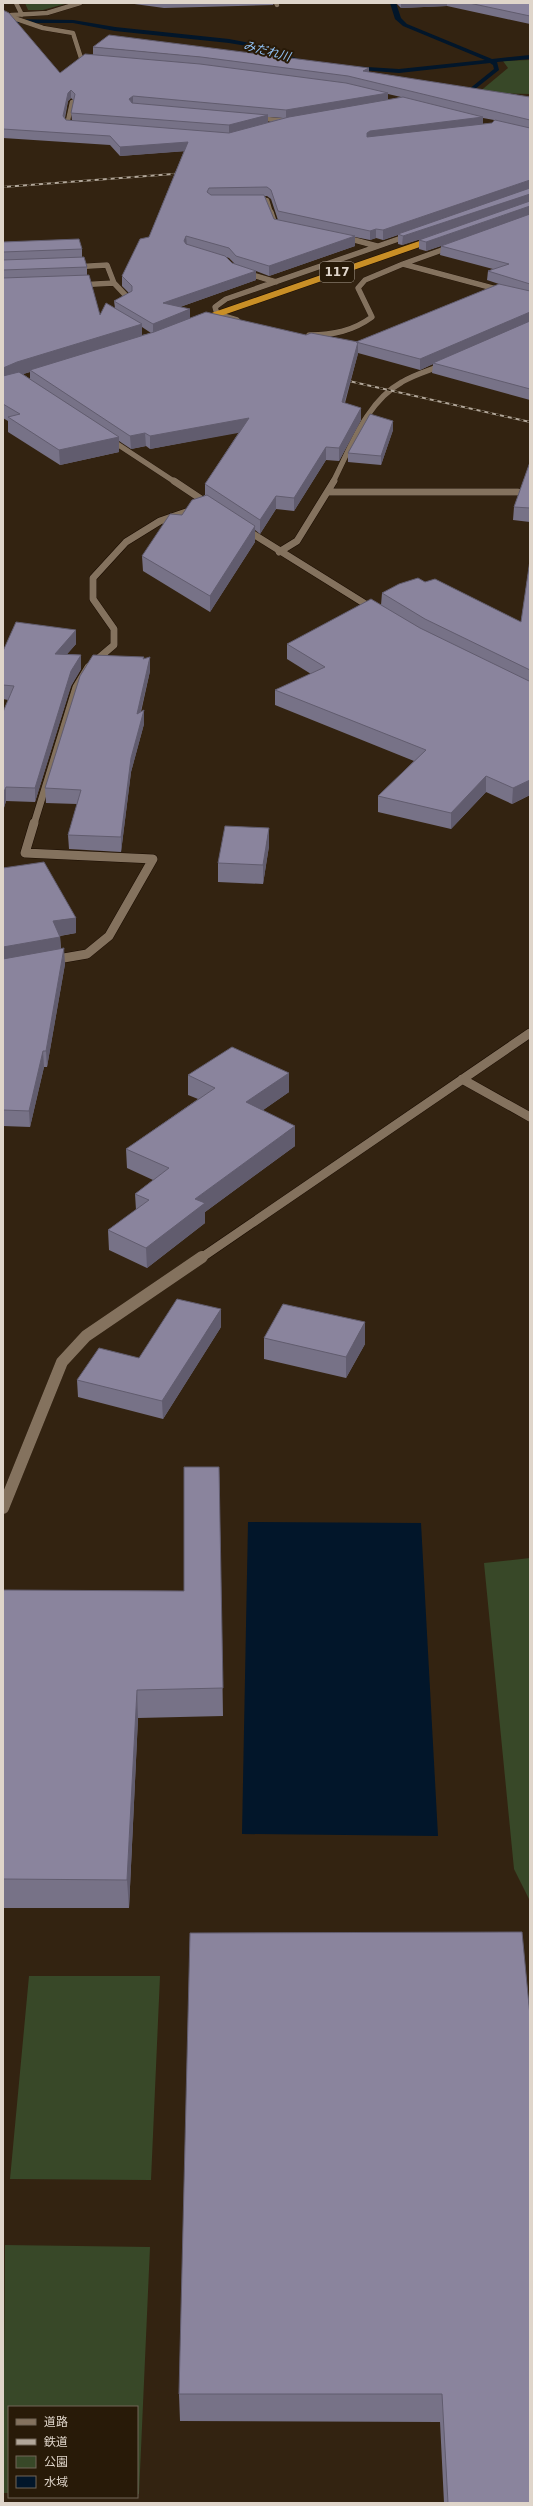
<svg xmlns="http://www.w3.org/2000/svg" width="533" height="2506" viewBox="0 0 533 2506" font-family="'DejaVu Sans','Noto Sans JP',sans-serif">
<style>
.green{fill:#384828}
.water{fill:#02162a}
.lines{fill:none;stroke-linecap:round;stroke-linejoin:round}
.stream{fill:#02162a;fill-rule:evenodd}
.minor-far4-casing{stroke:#1a0c00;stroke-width:5}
.minor-far3-casing{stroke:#1a0c00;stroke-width:6}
.minor-far2-casing{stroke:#1a0c00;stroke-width:8}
.minor-far1-casing{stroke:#1a0c00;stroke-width:10}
.minor-casing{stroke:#1a0c00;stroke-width:12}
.highway-casing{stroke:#1a0c00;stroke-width:7}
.minor-far4{stroke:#84725e;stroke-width:4.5}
.minor-far3{stroke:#84725e;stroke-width:5.5}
.minor-far2{stroke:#84725e;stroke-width:7}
.minor-far1{stroke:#84725e;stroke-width:9}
.minor{stroke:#84725e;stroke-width:12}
.highway{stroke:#c98f26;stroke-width:6}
.rail-casing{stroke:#b2a79a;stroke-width:2}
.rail{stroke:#281a08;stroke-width:1.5;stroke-dasharray:4;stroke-linecap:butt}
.wall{fill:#777287;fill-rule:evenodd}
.shaded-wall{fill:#615c6e}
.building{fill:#8a849d;stroke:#615c6e}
.labels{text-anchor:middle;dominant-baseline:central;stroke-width:4;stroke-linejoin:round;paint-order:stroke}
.far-water-label{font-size:12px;font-style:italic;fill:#93c5f9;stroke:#281a08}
.shield{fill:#281a08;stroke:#a89d90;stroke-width:1}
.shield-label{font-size:12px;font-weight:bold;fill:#dfd5ca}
</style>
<rect width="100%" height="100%" fill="#332311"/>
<!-- green -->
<path class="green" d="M25,3H68L43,10H28Z
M530,60V94L478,93L508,68L503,61Z
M530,1558V1901L514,1869L484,1563Z
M29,1976H160L151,2180L10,2179Z
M5,2245L150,2247L139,2494H137V2407H9V2493H3Z"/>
<!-- water -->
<path class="water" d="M248,1522L421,1523L438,1836L242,1834Z"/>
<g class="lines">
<!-- stream -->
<path class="stream" d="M390,3H396L401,18L407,24L492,59L530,55V59L497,62L499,70L460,101L458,98L494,69L493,65L490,63L399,73L349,69L351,66L399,69L485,60L403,26L395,19Z
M3,19L73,20L115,27L229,39L250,43L308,62L305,64L247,46L229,43L115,31L73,23H3Z"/>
<defs>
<path id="minor-far4" d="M16,3L22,15
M276,3L277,5
M5,15L43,28L73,33L81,58L93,59
M11,15L47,13L80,3
M72,102L67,125L75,126
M255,118L289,121
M253,200H267L271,213"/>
<path id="minor-far3" d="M271,212L274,221
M343,237L377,246
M403,264L453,246
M73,267L107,265L114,283L129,299L122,302
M243,272L276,282
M78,285L114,283
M237,320L217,314L215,307L226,299L410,235
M309,335C333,335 353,331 372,317L358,288L365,280L403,264L530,298
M108,438L175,482
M333,482C351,447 366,402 402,382C415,374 431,370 445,364"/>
<path id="minor-far2" d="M174,481L210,505
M328,492H518
M245,529L375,610
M279,552L297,541L334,481
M34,824L76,687L88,667L114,645V629L93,599V578L126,542L160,521L195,509"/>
<path id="minor-far1" d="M34,823L25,853L153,859L109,936L87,954L52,960
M462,1079L530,1117
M201,1258L530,1033"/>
<path id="minor" d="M3,1508L62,1362L86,1336L202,1257"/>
<path id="highway" d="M200,320L434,239"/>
</defs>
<!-- minor-far4 casing -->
<use href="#minor-far4" class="minor-far4-casing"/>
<!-- minor-far3 casing -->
<use href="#minor-far3" class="minor-far3-casing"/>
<!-- minor-far2 casing -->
<use href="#minor-far2" class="minor-far2-casing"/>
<!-- minor-far1 casing -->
<use href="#minor-far1" class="minor-far1-casing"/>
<!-- minor casing -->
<use href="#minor" class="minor-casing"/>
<!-- highway casing -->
<use href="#highway" class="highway-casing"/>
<!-- minor-far4 -->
<use href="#minor-far4" class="minor-far4"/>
<!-- minor-far3 -->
<use href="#minor-far3" class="minor-far3"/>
<!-- minor-far2 -->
<use href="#minor-far2" class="minor-far2"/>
<!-- minor-far1 -->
<use href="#minor-far1" class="minor-far1"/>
<!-- minor -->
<use href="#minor" class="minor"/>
<!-- highway -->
<use href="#highway" class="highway"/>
<defs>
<path id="rail" d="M3,187L186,173
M340,379L530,422"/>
</defs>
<!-- rail casing -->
<use href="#rail" class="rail-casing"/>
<!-- rail -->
<use href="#rail" class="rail"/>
</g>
<!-- wall -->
<path class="wall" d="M127,3H274L273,5L164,8Z
M279,3H325L281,4Z
M396,3H530V24L447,6L401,8Z
M3,10L60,73L93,55V47L369,72L530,97V400L432,373L433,364L420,370L358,353L345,403L361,408V420L339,461L326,460L294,511L276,509L260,534L255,530V542L210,612L143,571L142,556L182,515L205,495V484L239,432L150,449L146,446L131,449L119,441V452L60,465L8,432V421L3,418V242L82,249V257L87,267V275L100,315L115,308L114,301L129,293L122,286V276L149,237L184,151L120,156L110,145L3,138ZM388,94L401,97L388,100ZM71,98L74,101L71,113L72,120H66L65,118L68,101ZM268,117L283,118L268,122ZM483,118L494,120L492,123L483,124ZM265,196H267L271,199L278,220L274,219ZM443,232L419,240V249L426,251L441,246L440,255L493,269L488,271L487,280L499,284L356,342L306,335L190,318L180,307L256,280V271L269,276L355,246V237L370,240L376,238L383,240L398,235V244L402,245ZM226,257L229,258L235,264L232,263ZM142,327L151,333L142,335ZM30,372V379L23,374Z
M393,421V430L381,465L348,462V453Z
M530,462V522L513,520L514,507Z
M530,560V795L512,804L486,792L451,829L378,812V796L414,761L275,705V690L311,674L287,659V644L381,605L382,593L425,582L521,622Z
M76,630V644L67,654L81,655V669L71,686L35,802L6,801L3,811V712L8,700L3,699V651Z
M144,659L150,671L141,712L144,710V724L131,772L121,852L69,849L68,835L77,804L46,803L45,788Z
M269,846L263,884L218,882V863Z
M3,868L76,933L60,936L61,949L65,964L47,1067H44L30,1127L3,1126Z
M289,1073V1092L263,1110L295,1146L205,1212V1223L147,1268L109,1250L108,1230L136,1210L135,1194L153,1180L127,1168L126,1149L198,1099L188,1095V1075Z
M221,1327L163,1419L78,1397L77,1380L139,1358Z
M264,1338L365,1344L346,1378L264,1359Z
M219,1467L223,1716L138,1718L129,1908H3V1590L184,1591Z
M530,2016V2503H444L440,2422L180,2421L179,2394Z"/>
<!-- shaded-wall -->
<path class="shaded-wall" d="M401,3H447V6L401,8Z
M369,68V76L363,71Z
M71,90V98L68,101L63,124V116L68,93Z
M388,93V102L286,119V110Z
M133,96V104L129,99Z
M268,115V123L229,134V125Z
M483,117V125L366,142L367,133L370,131Z
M188,142V151L120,156V147Z
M530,180V189L383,240V230Z
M530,194V203L402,245L403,236Z
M530,206V215L426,251V242Z
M376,229V238L370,240V231Z
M186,236L187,246L184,241Z
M355,236V246L269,276V266Z
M256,271V280L163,313V303Z
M190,309V319L153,334V324Z
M530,312V322L433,363V364L420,370V359Z
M142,324V337L30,370V372L17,376L3,383V368L17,362Z
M358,342V354L341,414L342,402Z
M361,408V420L339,461V448Z
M249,418V431L150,449V436Z
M393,421V430L381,465V456Z
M145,433L146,446L131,449L130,436Z
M119,437V452L60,465L59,450Z
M326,447V460L294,511V498Z
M276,496V509L260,534V520Z
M255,526V542L210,612V596Z
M76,630V644L55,668V654Z
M81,655V669L71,686L35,802V788L71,671Z
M150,657V671L137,727V714Z
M144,710V724L131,772L121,852V837L131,758Z
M486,776V792L451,829V813Z
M530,780V795L512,804L513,788Z
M6,787V801L3,811V794Z
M269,828V846L263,884V865Z
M76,918V933L53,937V921Z
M60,937L61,953L3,963V947Z
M64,948L65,964L47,1067L46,1051Z
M43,1051L44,1067L30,1127L29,1111Z
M289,1073V1092L246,1122V1102Z
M295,1126V1146L205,1212V1223L147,1268L146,1248L195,1199Z
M221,1309V1327L163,1419L162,1401Z
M365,1322V1344L346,1378V1357Z
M137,1690L138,1718L129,1908L127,1880Z"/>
<!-- building -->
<path class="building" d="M469,3H530V16Z
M3,10L9,13L60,73L85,54L200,64L346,83L388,93L286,110L133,96L129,99L132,103L268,115L229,125L71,113L75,94L71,90L68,93L63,116L66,120L229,133L289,117L403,97L483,117L370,131L367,133V137L492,123L495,120L530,128V180L383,230L376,229L370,231L278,211L271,190L267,187L209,188L207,192L211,195H264L274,219L355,236L269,266L236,256L229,248L186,236L184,241L186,244L225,256L232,263L256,271L163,303L190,309L153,324L114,301L132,291V286L122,276L140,239L149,237L188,142L120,147L110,136L3,129Z
M109,35L369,68L363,71L530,97V120L348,76L201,57L93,47Z
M530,188V194L403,236L398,234Z
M530,201V206L426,242L419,240Z
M530,214V284L488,271L509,264L441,246Z
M79,239L82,249L3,252V242Z
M84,257L87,267L3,270V260Z
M89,275L100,315L106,303L142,324L17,362L3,368V278Z
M499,284L530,291V312L420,359L356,342Z
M206,312L306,335L311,333L358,342L342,402L361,408L339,448L326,447L294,498L276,496L260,520L205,484L249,418L150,436L145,433L130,436L30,370L154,332Z
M530,321V389L433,363Z
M19,372L119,437L59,450L8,417L20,414L3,404V376Z
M370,414L393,421L381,456L348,453Z
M530,462V508L514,507Z
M207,495L255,526L210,596L142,556L170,514L182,515L192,500Z
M530,560V670L425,619L382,593L399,584L418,578L425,582L435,579L521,622Z
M371,599L420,628L529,681H530V780L513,788L486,776L451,813L378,796L426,750L275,690L325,667L287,644Z
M16,622L76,630L55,654L81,655L71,671L35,788L6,787L3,794V712L14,686L3,685V651Z
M93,655L144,657L143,659L150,657L137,714L144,710L131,758L121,837L68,835L81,790L45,788L80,676Z
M225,826L269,828L263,865L218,863Z
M44,862L76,918L53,921L60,937L3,947V868Z
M64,948L46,1051H43L29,1111L3,1110V959Z
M232,1047L289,1073L246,1102L295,1126L195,1199L205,1203L146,1248L108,1230L149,1200L135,1194L169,1168L126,1149L215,1088L188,1075Z
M177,1299L221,1309L162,1401L77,1380L99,1348L139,1358Z
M283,1304L365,1322L346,1357L264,1338Z
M184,1467H219L223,1688L137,1690L127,1880L3,1879V1590L184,1591Z
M522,1932L530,2016V2503H448L442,2394H179L190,1933Z"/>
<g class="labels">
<!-- far-water labels -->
<g class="far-water-label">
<text transform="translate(267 51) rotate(15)">みだれ川</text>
</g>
<!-- shield labels -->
<rect class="shield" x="320" y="262" width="34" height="20" rx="3"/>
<g class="shield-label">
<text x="337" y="272">117</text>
</g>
</g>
<!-- border -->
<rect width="533" height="2506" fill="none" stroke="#dfd5ca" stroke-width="8"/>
<!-- legend -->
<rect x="8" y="2406" width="130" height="92" fill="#281a08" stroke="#716556"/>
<rect x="16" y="2419" width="20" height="6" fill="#84725e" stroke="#716556"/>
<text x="44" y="2426" font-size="12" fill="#dfd5ca">道路</text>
<rect x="16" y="2439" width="20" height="6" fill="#b2a79a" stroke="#716556"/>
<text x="44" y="2446" font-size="12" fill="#dfd5ca">鉄道</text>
<rect x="16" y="2456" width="20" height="12" fill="#384828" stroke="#716556"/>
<text x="44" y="2466" font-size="12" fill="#dfd5ca">公園</text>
<rect x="16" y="2476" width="20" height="12" fill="#02162a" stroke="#716556"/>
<text x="44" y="2486" font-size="12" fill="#dfd5ca">水域</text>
</svg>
